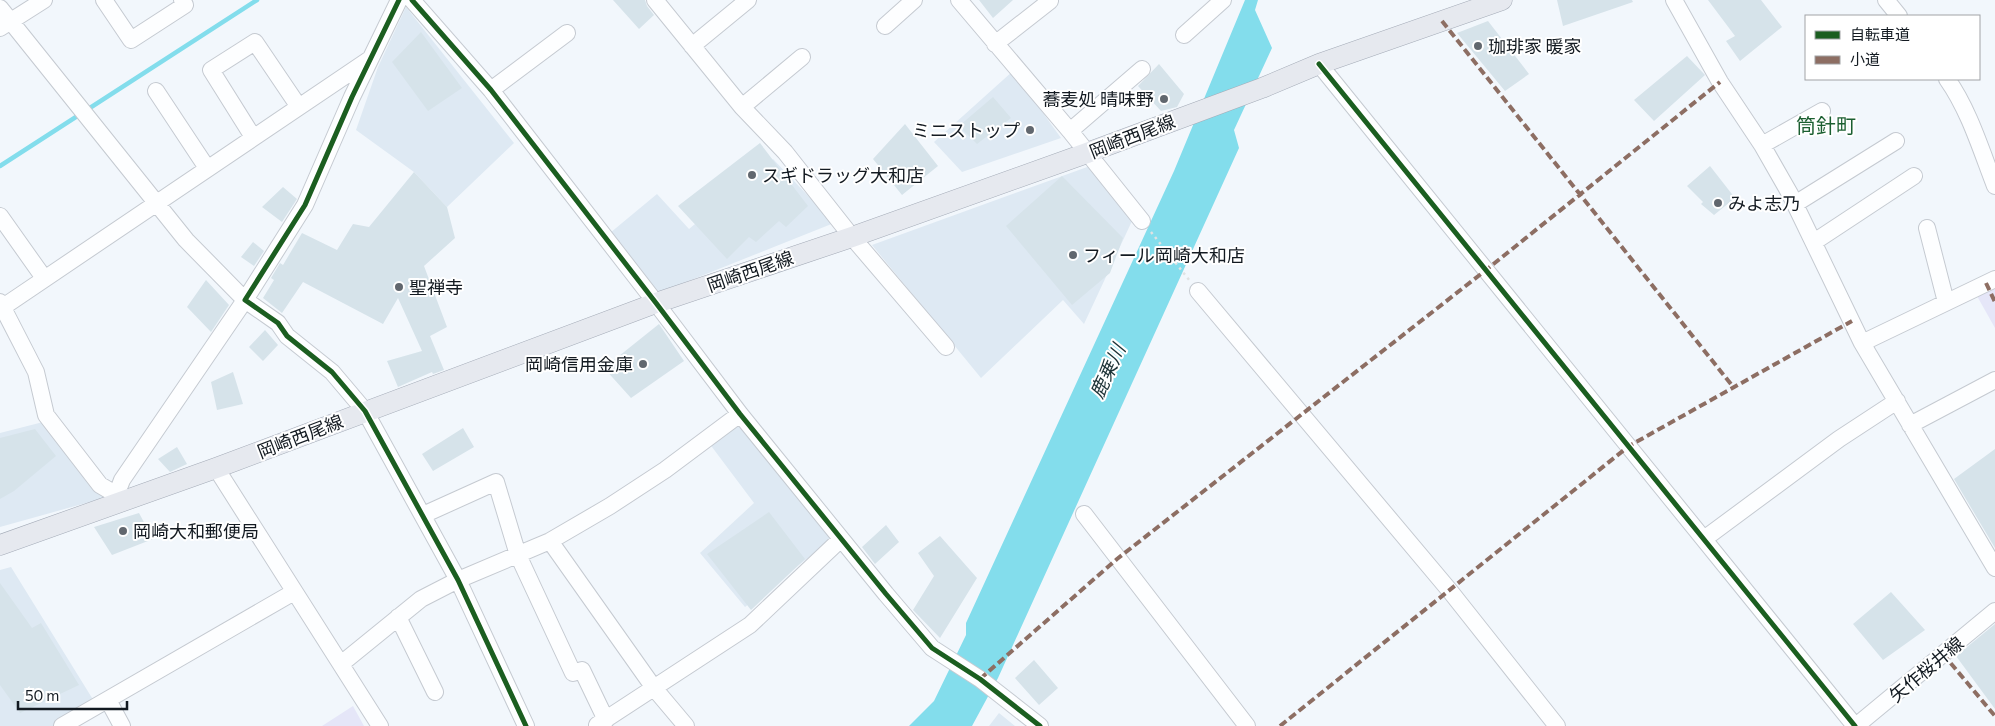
<svg xmlns="http://www.w3.org/2000/svg" width="1995" height="726" viewBox="0 0 1995 726" font-family="Commissioner,'Noto Sans JP',sans-serif">
<style>
.built{fill:#dee9f3}
.green{fill:#e5e6f8}
.water{fill:#83ddec}
.lines{fill:none;stroke-linecap:round;stroke-linejoin:round}
.stream{stroke:#83ddec;stroke-width:4.5}
.building{fill:#d6e3ea}
.minor-casing{stroke:#c5cad1;stroke-width:18}
.major-casing{stroke:#a4abb7;stroke-width:21}
.path{stroke:#e0e2e3;stroke-width:2.5;stroke-dasharray:2.5 4;stroke-linecap:butt}
.minor{stroke:#fdfeff;stroke-width:16}
.major{stroke:#e6e9ef;stroke-width:20}
.quiet{stroke:#8d6e63;stroke-width:4;stroke-dasharray:8 4;stroke-linecap:butt}
.cycleway-casing{stroke:#fff;stroke-width:8}
.cycleway{stroke:#1b5e20;stroke-width:5}
.poi-dot{fill:#61676e;stroke:#fff;stroke-width:2}
.labels{text-anchor:middle;dominant-baseline:central;stroke-width:4;stroke-linejoin:round;paint-order:stroke}
.poi-label{font-size:18px;fill:#131a21;stroke:#fff;text-anchor:start}
.street-label{font-size:18px;fill:#131a21;stroke:#fff}
.water-label{font-size:19px;font-style:italic;fill:#1b3135;stroke:#fff}
.quarter-label{font-size:20px;fill:#1b5f31;stroke:#fff}
</style>
<rect width="100%" height="100%" fill="#f2f7fc"/>
<!-- built -->
<path class="built" d="M406,7L514,143L447,207L414,172L356,130L378,67Z
M1013,71L1061,138L962,172L934,142Z
M773,159L834,223L656,294L610,233L657,194L689,229Z
M1090,166L1132,221L1084,324L1063,300L981,378L872,245Z
M734,418L832,539L745,607L700,553L754,503L706,439Z
M47,421L104,498L0,527V433Z
M11,567L97,706L57,726H0V570Z
M999,713L1015,726H989Z"/>
<!-- green -->
<path class="green" d="M1995,288V328L1977,296Z
M353,706L364,726H322Z"/>
<!-- water -->
<path class="water" d="M1245,0H1258L1255,10L1272,48L1234,130L1239,148L998,678L972,726H909L934,701L966,635V623L1174,171Z"/>
<g class="lines">
<!-- stream -->
<path class="stream" d="M0,166L257,0"/>
</g>
<!-- building -->
<path class="building" d="M613,0H645L647,6L654,15L639,29Z
M979,0H1013L993,18Z
M1557,0H1632L1633,2L1563,26Z
M1708,0H1761L1782,27L1740,61L1726,41L1735,36Z
M1488,21L1529,74L1505,91L1457,33Z
M421,32L462,88L428,111L392,62Z
M1687,56L1705,75L1654,121L1634,100Z
M1159,64L1184,94L1177,107L1161,111L1138,86Z
M993,97L1011,118L977,144L959,126Z
M905,124L938,166L902,195L873,159Z
M760,143L808,206L786,227L779,221L756,242L749,237L727,259L678,206Z
M1710,166L1735,198L1714,215L1701,204L1703,202L1687,186Z
M414,172L447,207L455,238L424,266L447,327L430,336L444,370L433,374L432,372L398,387L387,361L422,351L398,298L383,324L303,282L282,313L263,298L274,280L271,278L280,263L283,265L302,233L337,250L353,224L369,227Z
M1062,176L1123,238L1110,273L1072,305L1006,226Z
M283,187L297,199L282,222L262,207Z
M253,242L264,251L254,266L241,257Z
M206,280L229,305L211,332L187,307Z
M659,324L684,361L631,398L604,368Z
M265,330L278,345L263,361L249,347Z
M233,372L243,404L217,410L211,382Z
M463,428L474,447L433,471L422,454Z
M35,429L56,456L14,491L0,499V438Z
M177,447L187,464L170,472L158,459Z
M1995,449V548L1954,479Z
M769,512L805,559L751,610L707,554Z
M139,513L153,539L112,555L94,527Z
M886,525L899,542L875,564L862,547Z
M940,536L977,578L940,638L913,610L934,576L918,553Z
M0,583L32,628L41,623L79,685L20,713L0,685Z
M1891,592L1925,630L1883,660L1853,624Z
M1995,624V709L1956,656Z
M1034,660L1058,688L1039,705L1015,678Z"/>
<g class="lines">
<defs>
<path id="minor" d="M104,0L131,40L185,5L182,0
M399,0L352,97L305,205L245,300L278,323L287,336L332,372L365,411L458,580L526,726
M412,0L491,90L656,303L740,414L886,594L932,648L980,679L1040,726
M655,0L742,107L785,152L852,237L946,347
M959,0L1070,131L1142,221
M1674,0L1720,82L1762,145L1790,194L1862,343L1995,568
M1886,0L1899,16
M0,8L186,240L245,300L122,480L113,504
M885,26L914,0
M0,28L44,0
M1184,35L1223,0
M995,44L1050,1
M692,46L748,0
M1319,64L1855,726
M1947,79C1969,110 1981,150 1995,186
M491,90L567,33
M156,91L207,168
M742,107L802,57
M1070,131L1142,69
M253,137L211,70L255,42L299,107
M1762,145L1822,111
M1795,204L1896,141
M0,216L44,278
M1927,228L1946,302
M1814,242L1914,176
M1198,291L1450,591L1557,726
M0,302L36,372L46,415L100,485L117,495
M3,307L370,59
M1862,343L1995,279
M1910,425L1995,380
M216,468L380,726
M1084,514L1247,726
M423,515L496,482L518,555L573,673L582,670L606,720
M1704,539L1839,439L1897,401
M550,541L654,688L686,726
M398,617L435,692
M341,664L421,599L458,580L550,541L610,506L665,470L740,414
M108,700L122,726
M597,725L750,625L841,539
M62,726L294,592
M1856,726L1995,611"/>
<path id="major" d="M0,545L216,468L656,303L852,237L1087,153L1262,88L1319,64L1502,0"/>
</defs>
<!-- minor casing -->
<use href="#minor" class="minor-casing"/>
<!-- major casing -->
<use href="#major" class="major-casing"/>
<!-- path -->
<path class="path" d="M1151,232L1190,281"/>
<!-- minor -->
<use href="#minor" class="minor"/>
<!-- major -->
<use href="#major" class="major"/>
<!-- quiet -->
<path class="quiet" d="M1442,21L1734,388
M1986,283L1995,302
M1943,654L1995,716
M980,679L1117,559L1486,270L1720,82
M1280,726L1629,446L1852,321"/>
<defs>
<path id="cycleway" d="M399,0L352,97L305,205L245,300L278,323L287,336L332,372L365,411L458,580L526,726
M412,0L491,90L656,303L740,414L886,594L932,648L980,679L1040,726
M1319,64L1855,726"/>
</defs>
<!-- cycleway casing -->
<use href="#cycleway" class="cycleway-casing"/>
<!-- cycleway -->
<use href="#cycleway" class="cycleway"/>
</g>
<!-- markers -->
<g class="poi-dot">
<circle cx="1478" cy="46" r="5"/>
<circle cx="1164" cy="99" r="5"/>
<circle cx="1030" cy="130" r="5"/>
<circle cx="752" cy="175" r="5"/>
<circle cx="1718" cy="203" r="5"/>
<circle cx="1073" cy="255" r="5"/>
<circle cx="399" cy="287" r="5"/>
<circle cx="643" cy="364" r="5"/>
<circle cx="123" cy="531" r="5"/>
</g>
<g class="labels">
<!-- poi labels -->
<g class="poi-label">
<text x="1488" y="46">珈琲家 暖家</text>
<text x="1154" y="99" text-anchor="end">蕎麦処 晴味野</text>
<text x="1020" y="130" text-anchor="end">ミニストップ</text>
<text x="762" y="175">スギドラッグ大和店</text>
<text x="1728" y="203">みよ志乃</text>
<text x="1083" y="255">フィール岡崎大和店</text>
<text x="409" y="287">聖禅寺</text>
<text x="633" y="364" text-anchor="end">岡崎信用金庫</text>
<text x="133" y="531">岡崎大和郵便局</text>
</g>
<!-- street labels -->
<g class="street-label">
<text transform="translate(1132 136) rotate(-21)">岡崎西尾線</text>
<text transform="translate(750 271) rotate(-19)">岡崎西尾線</text>
<text transform="translate(300 436) rotate(-21)">岡崎西尾線</text>
<text transform="translate(1926 669) rotate(-40)">矢作桜井線</text>
</g>
<!-- water labels -->
<g class="water-label">
<text transform="translate(1107 371) rotate(-65)">鹿乗川</text>
</g>
<!-- quarter labels -->
<g class="quarter-label">
<text x="1826" y="125">筒針町</text>
</g>
</g>
<!-- legend -->
<rect x="1805" y="15" width="175" height="65" fill="#ffffff" stroke="#a1a3a6"/>
<rect x="1815" y="31" width="25" height="8" fill="#1b5e20" stroke="#a1a3a6"/>
<text x="1850" y="40" font-size="15" fill="#131a21">自転車道</text>
<rect x="1815" y="56" width="25" height="8" fill="#8d6e63" stroke="#a1a3a6"/>
<text x="1850" y="65" font-size="15" fill="#131a21">小道</text>
<!-- scale -->
<path d="M18 701v8h109v-8" fill="none" stroke="#131a21" stroke-width="2.5"/>
<text x="25" y="701" font-size="15" fill="#131a21" stroke="#ffffff" stroke-width="4" paint-order="stroke">50 m</text>
</svg>
